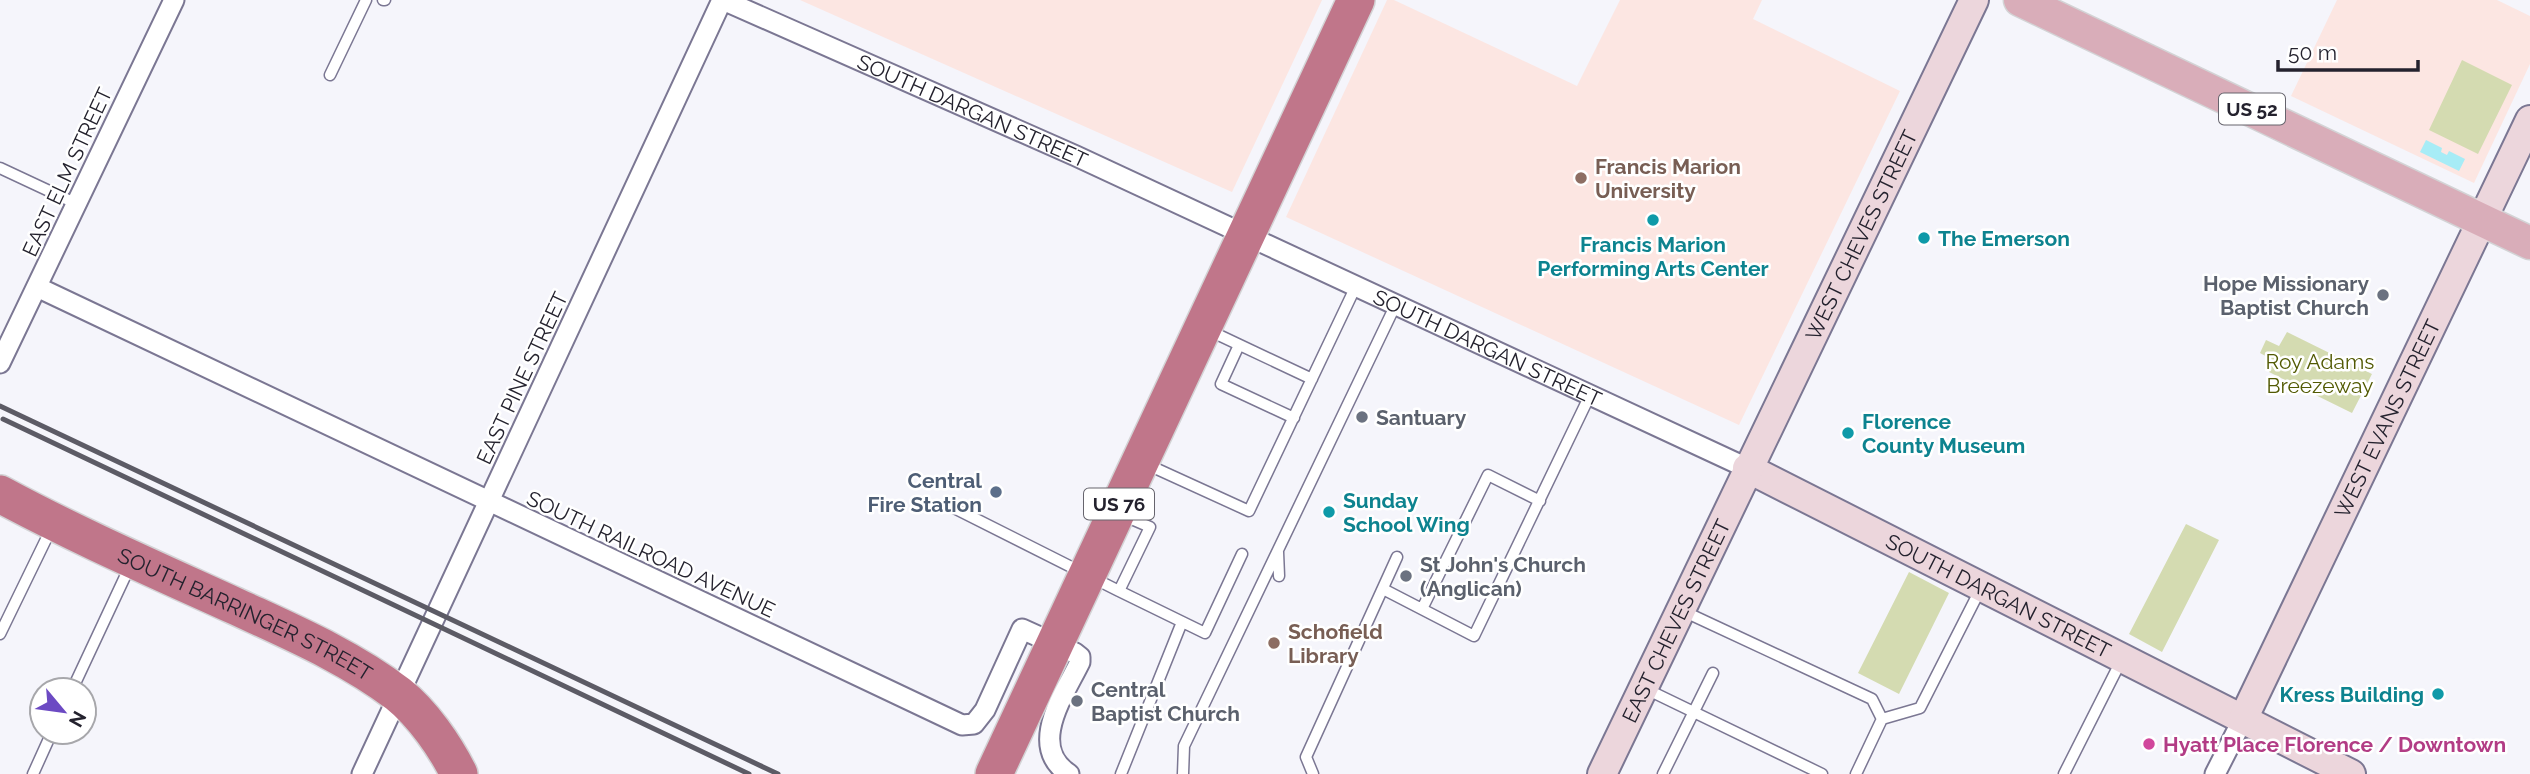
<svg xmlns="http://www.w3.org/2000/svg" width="2530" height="774" viewBox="0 0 2530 774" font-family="Raleway,sans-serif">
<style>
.education{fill:#fce6e2}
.green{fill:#d4dbb1}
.water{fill:#a7ecf6}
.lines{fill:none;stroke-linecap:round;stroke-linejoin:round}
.lane-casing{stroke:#7b7793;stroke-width:13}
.street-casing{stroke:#7b7793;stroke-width:23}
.secondary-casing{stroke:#7b7793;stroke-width:32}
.primary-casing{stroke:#d3d3d5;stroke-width:35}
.highway-casing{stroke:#d3d3d5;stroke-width:40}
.lane{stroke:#fff;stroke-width:10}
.street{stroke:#fff;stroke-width:19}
.secondary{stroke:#ecd6dc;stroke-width:28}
.primary{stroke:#d9adb9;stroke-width:32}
.highway{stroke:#c0768a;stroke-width:37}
.rail{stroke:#5c5b65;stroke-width:5}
.education-dot{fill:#8d6e63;stroke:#fff;stroke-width:2.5}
.culture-dot{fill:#0f9aa8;stroke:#fff;stroke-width:2.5}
.worship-dot{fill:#6b7280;stroke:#fff;stroke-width:2.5}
.service-dot{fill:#5c6f8a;stroke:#fff;stroke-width:2.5}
.hotel-dot{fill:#d1479c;stroke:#fff;stroke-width:2.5}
.labels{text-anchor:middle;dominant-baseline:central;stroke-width:5;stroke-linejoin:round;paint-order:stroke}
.shield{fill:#fff;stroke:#66646d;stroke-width:2}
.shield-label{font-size:19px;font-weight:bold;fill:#24222e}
.street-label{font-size:21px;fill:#24222e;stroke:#fff}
.education-label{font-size:21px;font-weight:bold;fill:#785e54;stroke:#fff;text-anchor:start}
.culture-label{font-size:21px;font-weight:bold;fill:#0d838f;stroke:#fff;text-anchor:start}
.worship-label{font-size:21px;font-weight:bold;fill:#5b616d;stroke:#fff;text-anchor:start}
.park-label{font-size:21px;fill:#525a03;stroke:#fff}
.service-label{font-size:21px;font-weight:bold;fill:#4e5e75;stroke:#fff;text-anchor:end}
.hotel-label{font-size:21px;font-weight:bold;fill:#b23c85;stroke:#fff;text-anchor:start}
</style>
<rect width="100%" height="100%" fill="#f5f5fb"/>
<!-- education -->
<path class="education" d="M800,0H1322L1232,192Z
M1387,0H1394L1577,86L1620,0H1762L1753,19L1900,91L1739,425L1286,217Z
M2337,0H2497L2530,16V64L2474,183L2291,96Z"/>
<!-- green -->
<path class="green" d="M2462,60L2512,85L2478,154L2429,130Z
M2287,332L2372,374L2352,413L2269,372L2273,360L2260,353L2266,340L2279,346Z
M2186,524L2219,540L2162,652L2129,634Z
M1909,572L1949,593L1899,694L1858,673Z"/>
<!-- water -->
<path class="water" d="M2426,140L2442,148L2441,152L2447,155L2449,151L2465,159L2459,171L2420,152Z"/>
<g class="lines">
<defs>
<path id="lane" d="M383,0H385
M330,75L366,0
M0,168L77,204
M1208,330L1312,379
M1239,345L1221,384L1294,418
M1146,464L1249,511L1356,286
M948,505L1119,591L1150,527L1122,515
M1278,552L1279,576
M1383,589L1474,636L1590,395
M1119,591L1205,633L1242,554
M1422,609L1488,475L1540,501
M1683,611L1872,699L1882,719
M0,634L52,527
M1646,689L1822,774
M72,690L130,566
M33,774L52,732
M1121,774L1182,622
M1183,774L1184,746L1396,304
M1313,774L1306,757L1397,557
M1663,774L1713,673
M1856,774L1882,719L1920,708L1980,590
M2064,774L2122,659"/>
<g id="street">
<path id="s1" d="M723,0L1076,156L1747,468"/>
<path d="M37,287L962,725L974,724L985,710L1022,629L1075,653L1080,657V662C1064,695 1027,746 1069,774"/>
<path d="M0,363L174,0"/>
<path d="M362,774L722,0"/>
<path d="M2215,774L2244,717"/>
</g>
<g id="secondary">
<path id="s2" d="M1747,468L2351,774"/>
<path id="s3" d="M2244,717L2530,120"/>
<path id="s4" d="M1602,774L1974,0"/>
</g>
<path id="primary" d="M2020,0L2530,243"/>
<g id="highway">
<path id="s5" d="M0,494C76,535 156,570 235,606C291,632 348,656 398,694C423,714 445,746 459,774"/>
<path d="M994,774L1356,0"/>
</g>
</defs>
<!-- lane casing -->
<use href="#lane" class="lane-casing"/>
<!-- street casing -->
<use href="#street" class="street-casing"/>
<!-- secondary casing -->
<use href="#secondary" class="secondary-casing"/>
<!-- primary casing -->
<use href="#primary" class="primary-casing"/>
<!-- highway casing -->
<use href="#highway" class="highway-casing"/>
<!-- lane -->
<use href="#lane" class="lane"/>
<!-- street -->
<use href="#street" class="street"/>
<!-- secondary -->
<use href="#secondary" class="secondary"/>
<!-- primary -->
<use href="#primary" class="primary"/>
<!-- highway -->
<use href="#highway" class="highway"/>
<!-- rail -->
<path class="rail" d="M0,406L778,774
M3,419L749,774"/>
</g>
<!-- markers -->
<g class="education-dot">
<circle cx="1581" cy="178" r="7"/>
<circle cx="1274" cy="643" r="7"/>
</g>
<g class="culture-dot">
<circle cx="1653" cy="220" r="7"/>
<circle cx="1924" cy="238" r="7"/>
<circle cx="1848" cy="433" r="7"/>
<circle cx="1329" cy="512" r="7"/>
<circle cx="2438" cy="694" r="7"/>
</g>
<g class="worship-dot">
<circle cx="2383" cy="295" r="7"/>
<circle cx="1362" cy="417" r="7"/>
<circle cx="1406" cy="576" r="7"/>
<circle cx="1077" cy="701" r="7"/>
</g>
<circle class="service-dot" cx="996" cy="492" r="7"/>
<circle class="hotel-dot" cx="2149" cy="744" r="7"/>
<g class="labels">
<!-- shield labels -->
<g class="shield">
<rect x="2219" y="93.5" width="66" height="31" rx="5"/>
<rect x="1084" y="488.5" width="70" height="31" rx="5"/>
</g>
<g class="shield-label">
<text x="2252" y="109">US 52</text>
<text x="1119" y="504">US 76</text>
</g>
<!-- street labels -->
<g class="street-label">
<text stroke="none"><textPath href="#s1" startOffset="273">SOUTH DARGAN STREET</textPath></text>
<text transform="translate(67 172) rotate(-65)">EAST ELM STREET</text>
<text stroke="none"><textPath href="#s4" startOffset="598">WEST CHEVES STREET</textPath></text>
<text stroke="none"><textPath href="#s1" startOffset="840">SOUTH DARGAN STREET</textPath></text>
<text transform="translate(522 378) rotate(-65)">EAST PINE STREET</text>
<text stroke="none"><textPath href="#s3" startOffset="331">WEST EVANS STREET</textPath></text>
<text transform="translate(651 554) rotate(25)">SOUTH RAILROAD AVENUE</text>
<text stroke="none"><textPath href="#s2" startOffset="282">SOUTH DARGAN STREET</textPath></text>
<text stroke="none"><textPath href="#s5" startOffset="273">SOUTH BARRINGER STREET</textPath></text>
<text stroke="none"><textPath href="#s4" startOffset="170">EAST CHEVES STREET</textPath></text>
</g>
<!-- education labels -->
<g class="education-label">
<text x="1595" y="166">Francis Marion<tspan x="1595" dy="24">University</tspan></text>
<text x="1288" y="631">Schofield<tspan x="1288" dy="24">Library</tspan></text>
</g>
<!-- culture labels -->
<g class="culture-label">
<text x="1938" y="238">The Emerson</text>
<text x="1653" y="244" text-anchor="middle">Francis Marion<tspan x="1653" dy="24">Performing Arts Center</tspan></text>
<text x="1862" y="421">Florence<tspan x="1862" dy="24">County Museum</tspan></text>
<text x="1343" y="500">Sunday<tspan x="1343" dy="24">School Wing</tspan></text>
<text x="2424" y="694" text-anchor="end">Kress Building</text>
</g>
<!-- worship labels -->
<g class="worship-label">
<text x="2369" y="283" text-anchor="end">Hope Missionary<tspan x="2369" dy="24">Baptist Church</tspan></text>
<text x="1376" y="417">Santuary</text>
<text x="1420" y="564">St John's Church<tspan x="1420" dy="24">(Anglican)</tspan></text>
<text x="1091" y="689">Central<tspan x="1091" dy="24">Baptist Church</tspan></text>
</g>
<!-- park labels -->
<g class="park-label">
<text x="2320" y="361">Roy Adams<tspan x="2320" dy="24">Breezeway</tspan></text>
</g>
<!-- service labels -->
<g class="service-label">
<text x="982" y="480">Central<tspan x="982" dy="24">Fire Station</tspan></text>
</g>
<!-- hotel labels -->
<g class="hotel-label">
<text x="2163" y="744">Hyatt Place Florence / Downtown</text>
</g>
</g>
<!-- north arrow -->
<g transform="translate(63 711) rotate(119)"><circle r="33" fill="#ffffff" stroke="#a7a7ab" stroke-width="2"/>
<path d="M0-5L12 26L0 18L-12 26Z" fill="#6c4ac3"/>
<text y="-10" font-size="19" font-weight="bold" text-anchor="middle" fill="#24222e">N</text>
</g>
<!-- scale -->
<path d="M2278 60v10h140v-10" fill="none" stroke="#24222e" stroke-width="3.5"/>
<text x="2288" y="60" font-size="21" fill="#24222e" stroke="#ffffff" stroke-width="5" paint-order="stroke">50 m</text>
</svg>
